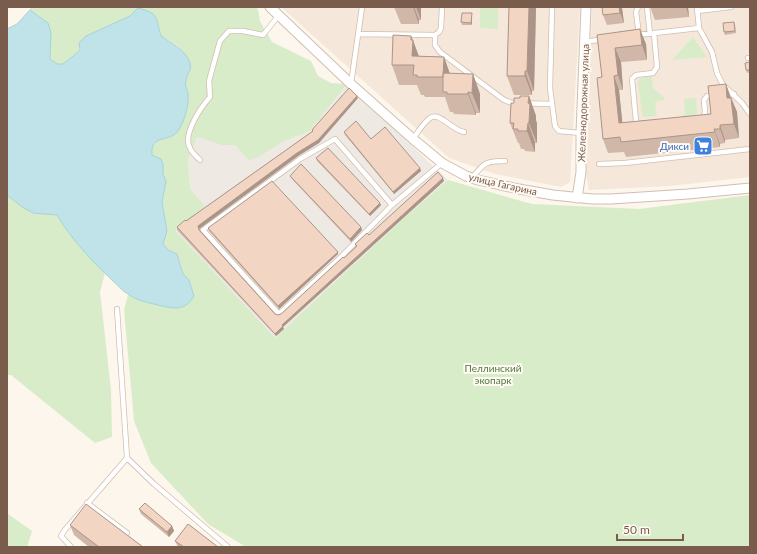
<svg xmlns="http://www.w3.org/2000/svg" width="757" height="554" viewBox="0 0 757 554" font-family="Lato,sans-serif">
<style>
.residential{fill:#f5e8da}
.industrial{fill:#efe9e4}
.green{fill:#d8ecc9}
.water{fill:#bfe3e8;stroke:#a5d3da}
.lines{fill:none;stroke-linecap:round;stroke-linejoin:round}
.service-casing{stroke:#d1beb0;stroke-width:6}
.minor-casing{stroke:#d1beb0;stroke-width:11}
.service{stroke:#fff;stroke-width:4.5}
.minor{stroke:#fff;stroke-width:9}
.wall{fill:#d1b7a8}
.shaded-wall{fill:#aa9588}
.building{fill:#f3d5c3;stroke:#aa9588}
.labels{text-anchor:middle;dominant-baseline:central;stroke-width:4;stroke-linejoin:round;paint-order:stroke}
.street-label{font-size:10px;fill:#7a5c4d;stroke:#fffaf3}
.shop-label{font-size:10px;fill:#366cbe;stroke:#fffaf3;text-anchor:end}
.park-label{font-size:10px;fill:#537a41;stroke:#fffaf3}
</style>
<rect width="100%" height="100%" fill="#fdf6ec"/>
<!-- residential -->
<path class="residential" d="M281,7H580L570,182L561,187L495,174L449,158Z
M592,7H750V177L670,186L589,190L586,174Z"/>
<!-- industrial -->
<path class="industrial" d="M347,84L448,180L404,218L275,339L175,230L205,206L190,188L188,160L197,137L221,145H235L262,155L284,141L310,131Z"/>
<!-- green -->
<path class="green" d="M30,7H255L258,9L260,21L272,42L311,61L318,76L331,83L347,84L310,131L284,141L262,155L249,161L235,145H221L197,137L188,160L190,188L205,206L175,230L275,338L404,218L448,180L532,204L639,209L750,195V547H246L208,524L151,463L134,421L124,310L128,295L147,302L192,288L189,280L183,274L181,264L174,252L168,250L163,244L167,231L162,202L166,181L163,174V164L161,159L152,155C151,133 170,143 178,131C184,122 188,106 188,96C188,91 185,86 185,80C185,73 187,66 188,59L178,46L161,36C156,18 159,13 138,8L130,16L86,36L76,54L63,64H57L50,59L51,46L40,17L30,10Z
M480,7H498V29L480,28Z
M693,37L707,57L672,60Z
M652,76L653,88L664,97L665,100L655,102L657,116L643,117L642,113L638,82L641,78Z
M696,98L697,113L696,116L680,120V116L685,115L684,99Z
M7,195L33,213L57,215C69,237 88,255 105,273L100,292L111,390L112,437L95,443L11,375H7Z
M8,514L32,531L27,547H7Z"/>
<!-- water -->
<path class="water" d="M138,8C160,14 155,16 161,36C172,44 185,49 190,63C192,71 187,73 186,80C184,85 188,91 188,95C189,106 184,122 178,131C170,143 150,133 152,155L161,159L163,164V174L166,181L162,202L167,231L163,244L168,250L177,254L183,274L189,280L194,296C186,310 176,309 162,306C151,303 137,301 128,294C122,291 117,284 112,280C92,261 71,239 57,215L33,213L22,207L7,195V29L17,24L30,10L48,23L51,33L50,59L57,64H63L76,54L80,49L79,43L86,36L130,16Z"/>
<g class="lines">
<defs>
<path id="service" d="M442,7L441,28L439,32L435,35V45L440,52L504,100L512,103L552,104
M552,7L550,88L555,126L559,131L581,133
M638,7L636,12L639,35
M647,7L650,34
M697,7L699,28L712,52L717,73L723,85L742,103L750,114
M697,11L731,7
M358,34L435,35
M637,35L699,28
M585,42L604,39
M748,58H750
M351,84L362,7
M723,95L734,94
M701,119L703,118L705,113L704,100L707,96H714
M641,125L636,121L632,79L636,75L653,73L657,67L654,33
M413,139C418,132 423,123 430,118C439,111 453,131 464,132
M200,160C197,157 192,153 190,148C182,135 201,107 210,97L209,81L220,41L229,31H243L263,35L279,15
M599,164L625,163L750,149
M472,178C484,163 485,161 505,161
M392,205L335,139L300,159L203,230L279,314L340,258L392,205L442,163
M117,309L127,458L154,484L228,547
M87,503L127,533
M71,547L61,536L64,531L127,458"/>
<path id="minor" d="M270,7L351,84L413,139L442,163L466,176L478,180L519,189L553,195L592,199H611L688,194L750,188
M577,198L581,172V133L586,7"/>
</defs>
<!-- service casing -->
<use href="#service" class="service-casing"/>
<!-- minor casing -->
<use href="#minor" class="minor-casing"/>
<!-- service -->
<use href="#service" class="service"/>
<!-- minor -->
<use href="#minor" class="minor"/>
</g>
<!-- wall -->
<path class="wall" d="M394,7H421V20H419V24H401Z
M509,7H536L534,91H532V95H514L507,76Z
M602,7H624V8H622L624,23L607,25L603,15Z
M650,7H688L689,17L655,20Z
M472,16V25H462L461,22Z
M734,22L735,24L736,33L725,35L724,32Z
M597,35L646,44L647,60L621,62L623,90H619L622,123L711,114L726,84L737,112L739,138L725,140V143L720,144V147L626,157L624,152L608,153L603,139L602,77Z
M411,36L419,56L444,57L450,74H473L480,94V113H476V115L454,114L453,112H450L445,97H425L424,95H421L417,85H399L392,65Z
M750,62V72L747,73L746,70Z
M529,96L536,116V120L537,124V143H535V152L525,151L524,149H521L519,143H518L510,123L514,103L520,98Z
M358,98L319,143L298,156L199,229L200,230L275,314L278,315L281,314L356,247L355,244L369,235L444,181L283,327L284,329L276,336L177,230V227L312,132V130Z
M344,132L371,139L420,168L421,171L394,194L345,135Z
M316,158L380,203L381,205L370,216L317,161Z
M290,176L361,227L362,230L351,242L291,178Z
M208,228L338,252V254L279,309L209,231Z
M139,509L172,526L174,531L169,537L141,514Z
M70,525L143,547H89L74,535Z
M175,541L218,547H178Z"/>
<!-- shaded-wall -->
<path class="shaded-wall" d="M413,7H414L419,20V24Z
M416,7H421V20Z
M529,7H536L534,91L527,71Z
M619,7H622V8L624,23L620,13Z
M686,7H688L689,17Z
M472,13V25L471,23Z
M640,29L646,44L647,60L642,45Z
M411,36L413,41V40L420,60L412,56Z
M615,48L621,62L623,90L618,75Z
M444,57L451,77H443Z
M525,71L532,91V95L525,76Z
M473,74L480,94V113L472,93Z
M614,76L619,90L624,138L619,123Z
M726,84L731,99L727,98Z
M468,92L476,113V115L468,94Z
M357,96L358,98L319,143L298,156L199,229L200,233L198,226Z
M529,96L536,116V120L537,124V143L529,123Z
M731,98L737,112L739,138L734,124Z
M528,123L535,143V152L527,131Z
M720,125L725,140V143L720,129Z
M714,129L720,144V147Z
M420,168L421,171L394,194L393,192Z
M443,178L444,181L283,327L284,329L276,336L275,334L282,325Z
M380,203L381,205L370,216L369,214Z
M361,227L362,230L351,242L350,239Z
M338,252V254L279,309L278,306Z
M172,526L174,531L169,537L167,532Z"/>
<!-- building -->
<path class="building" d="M509,7H529L527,71H525V76H507Z
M602,7H619L620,13L603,15Z
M462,13H472L471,23L461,22Z
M734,22L735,31L724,32L723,23Z
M640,29L642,45L615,48L618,75L614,76L619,123L711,114L708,86L726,84L727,98H731L734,124L720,125V129H714L715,132L621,142L620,137L603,139L597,78L602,77L597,35Z
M393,35L411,36V40H413L412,56L444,57L443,77H417V75H413L414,65H392Z
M750,62V70H746L745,63Z
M443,73L473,74L472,93L468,92V94H447V92H443Z
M349,88L357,96L318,140L297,153L198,226L199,230L275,314L278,315L281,314L343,257L344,258L357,246L355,244L367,233L369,235L438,172L443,178L282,325L283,326L275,334L177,227L185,220L186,221L313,131L312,130Z
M520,96H529L528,103L530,104L529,123H528L527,131H518V129H513L514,123H510L511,103H514V98H520Z
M356,121L371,139L385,127L420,168L393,192L344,132Z
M328,148L380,203L369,214L316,158Z
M301,164L361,227L350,239L290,176Z
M272,181L338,252L278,306L208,228Z
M145,503L172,526L167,532L139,509Z
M86,504L143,547H99L70,525Z
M188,524L218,547H184L175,541Z"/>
<!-- icons -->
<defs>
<symbol id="supermarket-square" viewBox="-11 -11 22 22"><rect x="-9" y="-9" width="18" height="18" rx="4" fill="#3f7fe0" stroke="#fffaf3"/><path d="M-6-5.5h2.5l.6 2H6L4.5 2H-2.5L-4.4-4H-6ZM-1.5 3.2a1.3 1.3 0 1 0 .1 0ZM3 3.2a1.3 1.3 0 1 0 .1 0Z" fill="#fff"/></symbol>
</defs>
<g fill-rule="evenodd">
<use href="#supermarket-square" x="692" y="135" width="22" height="22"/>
</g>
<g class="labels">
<!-- street labels -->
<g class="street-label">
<text transform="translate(583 103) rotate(-88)">Железнодорожная улица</text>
<text transform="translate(503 184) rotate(13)">улица Гагарина</text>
</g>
<!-- shop labels -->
<g class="shop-label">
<text x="689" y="146">Дикси</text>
</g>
<!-- park labels -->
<g class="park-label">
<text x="493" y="368">Пеллинский<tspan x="493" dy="12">экопарк</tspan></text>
</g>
</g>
<!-- border -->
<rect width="757" height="554" fill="none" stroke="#7a5c4d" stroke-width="16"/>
<!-- scale -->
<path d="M617 534v6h66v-6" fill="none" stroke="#7a5c4d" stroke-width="2"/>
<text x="623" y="534" font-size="12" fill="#7a5c4d" stroke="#fffaf3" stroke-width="3" paint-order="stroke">50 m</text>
</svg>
